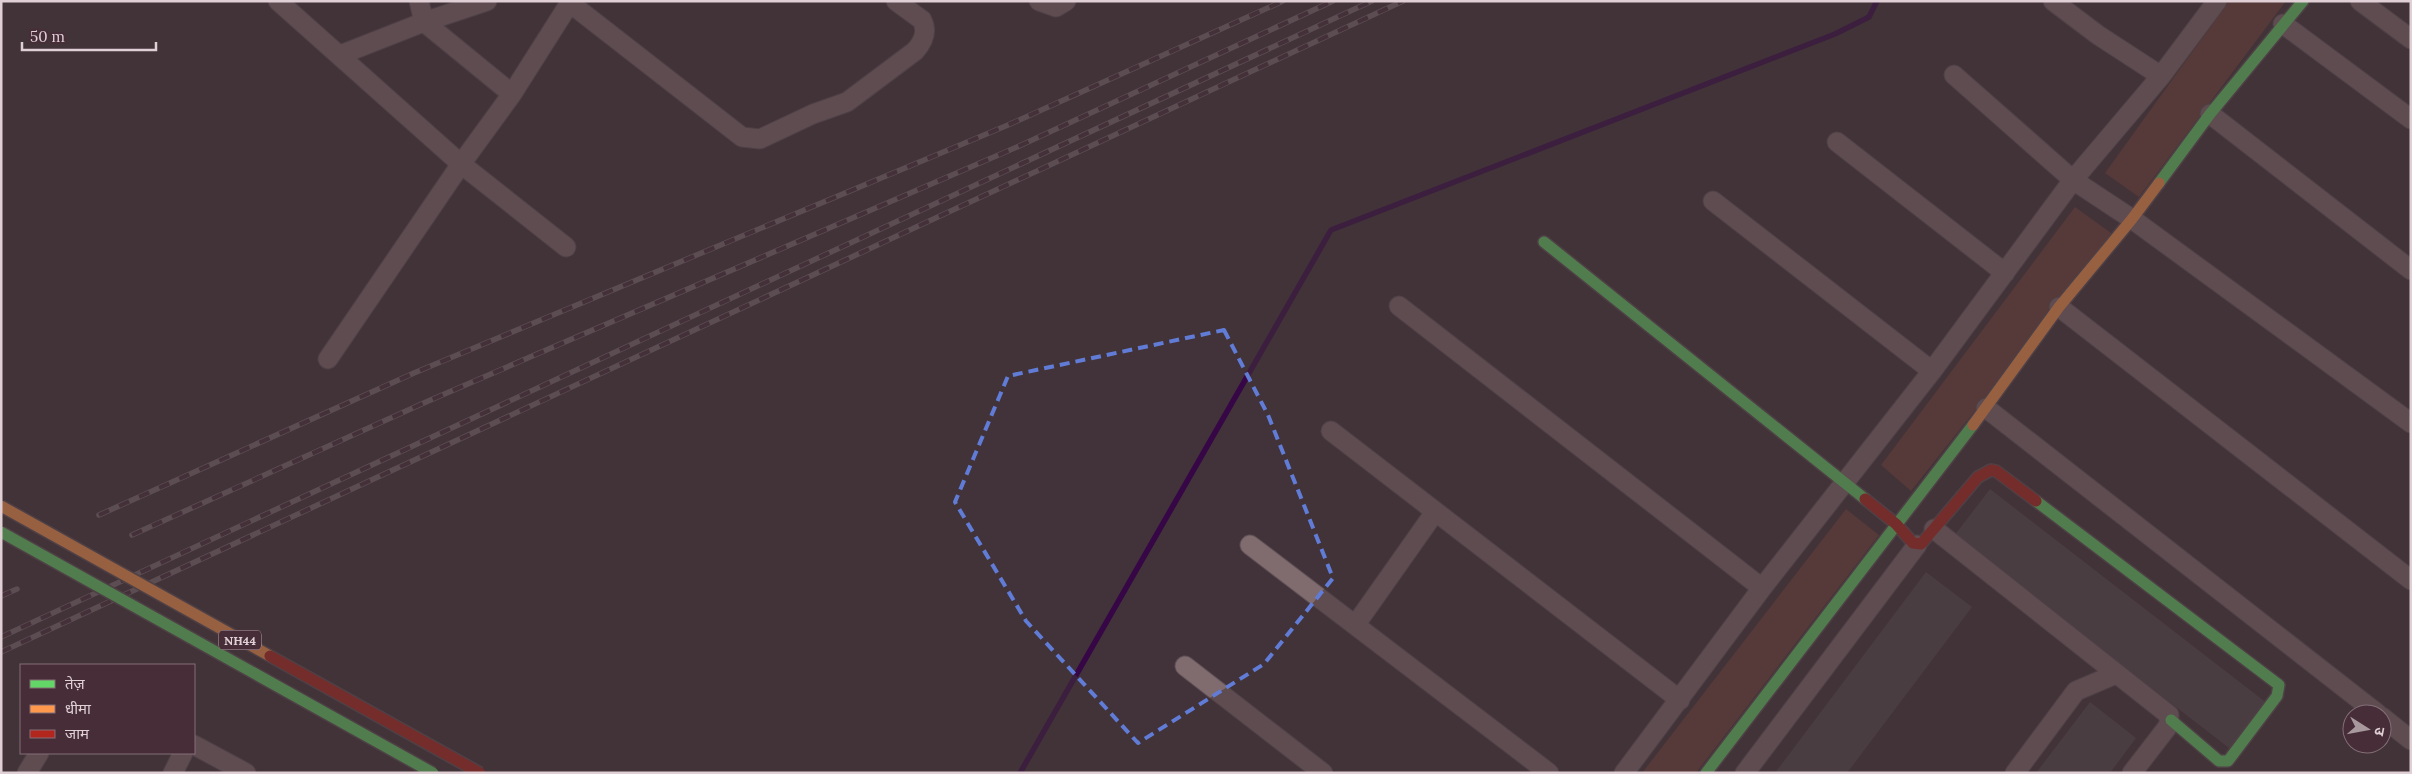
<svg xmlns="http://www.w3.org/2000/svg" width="2412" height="774" viewBox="0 0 2412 774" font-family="Lora,'Noto Sans Devanagari',serif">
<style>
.green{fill:#6f413a}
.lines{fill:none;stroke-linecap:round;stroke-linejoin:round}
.stream{stroke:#360646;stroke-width:5.5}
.building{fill:#54494f}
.street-casing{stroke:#5d5055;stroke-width:21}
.fast-casing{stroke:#5d5055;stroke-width:14}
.slow-casing{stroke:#5d5055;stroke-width:14}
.jam-casing{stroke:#5d5055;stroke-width:14}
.street{stroke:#806b6f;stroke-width:19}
.fast{stroke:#63d668;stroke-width:11}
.slow{stroke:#ff974d;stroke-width:11}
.jam{stroke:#b3261e;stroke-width:11}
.rail-casing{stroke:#7c6e71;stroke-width:5.5}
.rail{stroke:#472d38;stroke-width:4;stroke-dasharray:11;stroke-linecap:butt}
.fast-bridge-casing{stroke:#5d5055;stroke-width:14;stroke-linecap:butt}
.slow-bridge-casing{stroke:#5d5055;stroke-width:14;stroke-linecap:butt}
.jam-bridge-casing{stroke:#5d5055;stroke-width:14;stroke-linecap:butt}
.fast-bridge{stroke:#63d668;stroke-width:11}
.slow-bridge{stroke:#ff974d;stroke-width:11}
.jam-bridge{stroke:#b3261e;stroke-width:11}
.marked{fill:none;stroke:#617cd7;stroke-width:4;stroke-dasharray:10 6;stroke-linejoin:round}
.labels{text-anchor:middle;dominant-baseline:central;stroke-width:4;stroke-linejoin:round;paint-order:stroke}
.shield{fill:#472d38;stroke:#b29fa7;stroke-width:1}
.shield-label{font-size:12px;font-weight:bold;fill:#e0d0d6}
</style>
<rect width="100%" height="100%" fill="#413339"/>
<!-- green -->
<path class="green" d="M2229,1H2286L2139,197L2105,173Z
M2075,207L2114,235L1911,491L1881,465Z
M1846,509L1879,535L1696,773H1642Z"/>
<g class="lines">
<!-- stream -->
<path class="stream" d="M1020,773L1331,230L1835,34L1869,17L1877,1"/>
</g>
<!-- building -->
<path class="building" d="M1990,489L2268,704L2233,751L1954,536Z
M1926,572L1972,607L1847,773H1775Z
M2090,702L2136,738L2110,773H2036Z"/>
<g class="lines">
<defs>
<path id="street" d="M278,1L461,164L566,247
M419,1L424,22L512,94
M1039,1L1056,7L1066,1
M2053,1L2098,35L2161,76
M2360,1L2411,39
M570,3L742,137L760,139L813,114L847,102L915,51C923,42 928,32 922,20L896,1
M2283,24L2411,119
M340,55L424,22L487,1
M1954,75L2073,180L2132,219L2411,423
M2210,114L2411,270
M1837,142L2005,273
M1713,201L1932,371
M1399,306L1762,588
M2059,307L2411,580
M328,359L461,164L512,94L571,1
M1986,408L2378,714
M1331,431L1680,700
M1934,529L2169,715V725L2132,773
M1250,545L1549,773
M1356,624L1435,512
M1185,666L1323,773
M2382,717L2411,740
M194,745L246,773
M27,773L39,753
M173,773L183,753
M1624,773L1762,588L1932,371L2073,180L2161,76L2217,1
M1745,773L1917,545
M2015,773L2076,691L2116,674"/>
<path id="fast" d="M2159,183L2210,114L2303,1
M1544,242L1865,499
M2036,501L2279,685L2277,696L2228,761H2219L2171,720
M1706,773L1973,425"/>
<path id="slow" d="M1973,425L2059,307L2132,219L2159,183"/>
<path id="jam" d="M1865,499L1896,524L1913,543L1921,544L1978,477L1991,470L1996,471L2036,501"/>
</defs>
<!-- street casing -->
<use href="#street" class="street-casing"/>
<!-- fast casing -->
<use href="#fast" class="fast-casing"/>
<!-- slow casing -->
<use href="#slow" class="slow-casing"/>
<!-- jam casing -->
<use href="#jam" class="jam-casing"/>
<!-- street -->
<use href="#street" class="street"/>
<!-- fast -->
<use href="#fast" class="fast"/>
<!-- slow -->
<use href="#slow" class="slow"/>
<!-- jam -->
<use href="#jam" class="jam"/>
<defs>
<path id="rail" d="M99,515L414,373L1008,125L1283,1
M132,535L426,402L1017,147L1333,1
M1,596L17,589
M1,637L1372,1
M1,652L1403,1"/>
</defs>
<!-- rail casing -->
<use href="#rail" class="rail-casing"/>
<!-- rail -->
<use href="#rail" class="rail"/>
<defs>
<path id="fast-bridge" d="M1,532L433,773"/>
<path id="slow-bridge" d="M1,506L270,656"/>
<path id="jam-bridge" d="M270,656L480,773"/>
</defs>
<!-- fast-bridge casing -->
<use href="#fast-bridge" class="fast-bridge-casing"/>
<!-- slow-bridge casing -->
<use href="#slow-bridge" class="slow-bridge-casing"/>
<!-- jam-bridge casing -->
<use href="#jam-bridge" class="jam-bridge-casing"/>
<!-- fast-bridge -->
<use href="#fast-bridge" class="fast-bridge"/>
<!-- slow-bridge -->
<use href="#slow-bridge" class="slow-bridge"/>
<!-- jam-bridge -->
<use href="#jam-bridge" class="jam-bridge"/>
</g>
<!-- marked area -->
<path d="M0 0H2412V774H0ZM1224,330L1268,415L1333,578L1264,664L1138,743L1026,621L955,502L1008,376Z" fill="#413339" fill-opacity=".55" fill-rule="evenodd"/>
<path class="marked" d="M1224,330L1268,415L1333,578L1264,664L1138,743L1026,621L955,502L1008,376Z"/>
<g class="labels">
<!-- shield labels -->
<rect class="shield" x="219" y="630.5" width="42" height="19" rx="4"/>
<g class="shield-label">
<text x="240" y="640">NH44</text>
</g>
</g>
<!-- border -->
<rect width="2412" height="774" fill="none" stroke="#e0d0d6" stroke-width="5"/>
<!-- legend -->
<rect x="20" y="664" width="175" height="90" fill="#472d38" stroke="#846e77"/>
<rect x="30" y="680" width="25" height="8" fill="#63d668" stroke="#846e77"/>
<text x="65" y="689" font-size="15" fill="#e0d0d6">तेज़</text>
<rect x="30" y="705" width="25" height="8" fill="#ff974d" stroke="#846e77"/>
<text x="65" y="714" font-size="15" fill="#e0d0d6">धीमा</text>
<rect x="30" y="730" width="25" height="8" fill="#b3261e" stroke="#846e77"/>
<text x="65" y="739" font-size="15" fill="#e0d0d6">जाम</text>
<!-- north arrow -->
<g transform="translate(2367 729) rotate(101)"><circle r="24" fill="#472d38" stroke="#846e77"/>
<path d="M0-4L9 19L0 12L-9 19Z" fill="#a8999f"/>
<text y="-8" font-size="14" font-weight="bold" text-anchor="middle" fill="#e0d0d6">उ</text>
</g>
<!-- scale -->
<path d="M22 42v8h134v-8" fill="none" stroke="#e0d0d6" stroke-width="2.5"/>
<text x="30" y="42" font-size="15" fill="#e0d0d6" stroke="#472d38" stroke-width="4" paint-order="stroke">50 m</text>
</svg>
